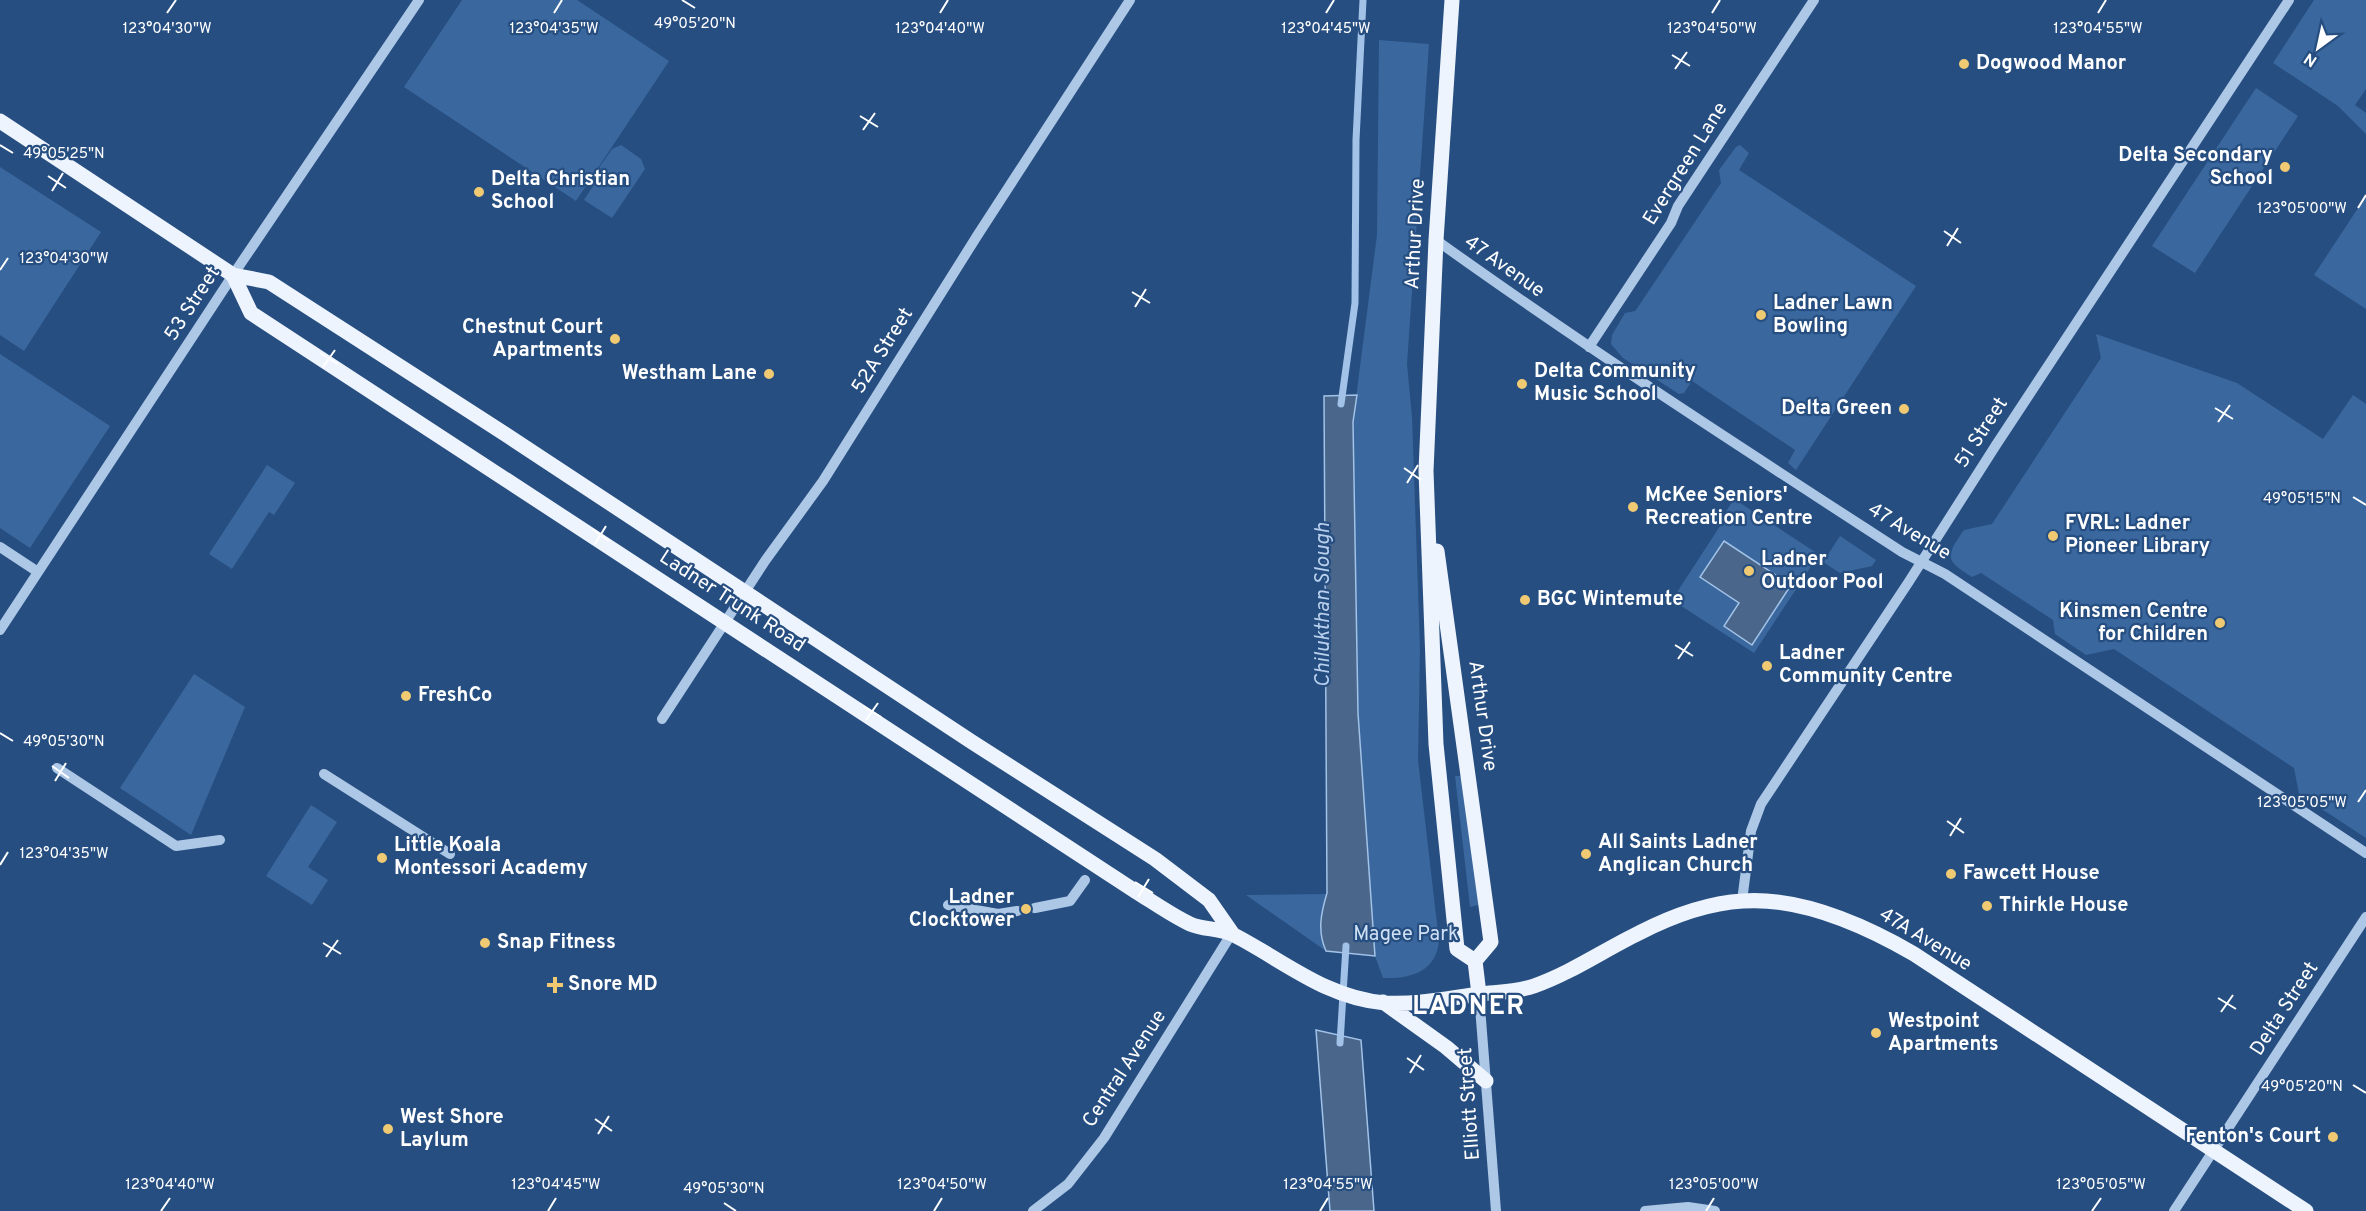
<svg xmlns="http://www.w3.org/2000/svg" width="2366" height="1211" viewBox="0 0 2366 1211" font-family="Overpass,sans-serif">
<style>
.green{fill:#3a689e}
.water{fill:#4a678b;stroke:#a2c2e7;stroke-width:1.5}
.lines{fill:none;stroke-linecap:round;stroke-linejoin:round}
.stream{stroke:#a2c2e7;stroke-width:7}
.minor-tunnel{stroke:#476994;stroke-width:10;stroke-dasharray:10 5;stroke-linecap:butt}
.minor{stroke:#adc7e6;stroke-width:10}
.major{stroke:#eef4fd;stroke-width:15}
.ticks{fill:none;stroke:#fff;stroke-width:2}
.poi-dot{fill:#efca72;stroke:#264e81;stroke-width:2}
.labels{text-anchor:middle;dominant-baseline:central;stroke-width:4.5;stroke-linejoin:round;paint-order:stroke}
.poi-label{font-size:20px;font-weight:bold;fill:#fff;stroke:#264e81;text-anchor:start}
.street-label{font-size:20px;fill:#fff;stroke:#264e81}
.park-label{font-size:20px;fill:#d0e1f5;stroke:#264e81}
.water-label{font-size:21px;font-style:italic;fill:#b9d1ee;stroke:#264e81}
.district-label{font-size:26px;font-weight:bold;letter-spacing:1.5px;fill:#fff;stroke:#264e81}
.ticks-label{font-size:15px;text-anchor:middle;fill:#fff;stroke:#264e81;stroke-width:4.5;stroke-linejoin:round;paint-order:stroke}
</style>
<rect width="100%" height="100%" fill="#264e81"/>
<!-- green -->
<path class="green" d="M462,0H577L669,61L576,201L404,87Z
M2314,0H2366V89L2355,105L2366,113V134L2338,106L2273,63Z
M1379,40L1429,44L1407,364L1412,417L1420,649L1418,760L1439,941C1436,972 1410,979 1383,978L1375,956L1358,713L1353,421L1377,235Z
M2256,88L2298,116L2195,273L2152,246Z
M621,145L641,159L645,169L612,218L584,200L602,172L598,169L612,149Z
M1740,145L1749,153L1739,170L1916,286L1796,470L1788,463L1795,450L1692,381L1684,393L1679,394L1623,358L1611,344L1612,335L1625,313L1635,311L1638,307L1721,183L1719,170L1736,147Z
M0,167L101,232L24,351L0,335Z
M2366,196V309L2314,275Z
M2096,334L2237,383L2323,439L2353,395L2366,404V838L2299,794L2294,768L2114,649L2086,655L2055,634L2053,620L1981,573L1972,577C1944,560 1946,556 1964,530L1992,524L2101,358Z
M0,354L110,426L30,548L0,528Z
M267,465L295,483L274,515L269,512L232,569L209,554Z
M1734,499L1815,552L1810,560L1814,562L1754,653L1672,600L1720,526L1718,524Z
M1840,536L1876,560L1872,566L1840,573L1823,562Z
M194,674L245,707L191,835L120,788Z
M1455,776H1462L1478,896V905L1470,907Z
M311,805L337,822L308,867L328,880L312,905L266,876Z
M1327,894C1320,913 1317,931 1326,951L1246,895Z"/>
<!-- water -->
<path class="water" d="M1357,395L1353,422L1358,713L1375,956L1326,951C1317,931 1321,913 1327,893L1324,396Z
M1724,541L1791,585L1752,645L1724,626L1739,603L1700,577Z
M1316,1030L1361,1040L1374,1211H1330Z"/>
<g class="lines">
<!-- stream -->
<path class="stream" d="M1341,404L1355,303L1356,140L1363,0
M1340,1043L1346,946"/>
<!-- minor-tunnel -->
<path class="minor-tunnel" d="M1017,911L1035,908"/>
<!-- minor -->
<path class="minor" d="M1436,240C1588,349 1745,450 1902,552L1945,574L2366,853
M1589,347L1671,223L1678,206L1814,0
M0,547L38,572
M0,630L233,275L419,0
M662,719L765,561L823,481L977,236L1130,0
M57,768L176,846L220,840
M324,774L450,854
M1742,901L1751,831L1761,804L1908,583L1996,445L2289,0
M948,905L998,914L1017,911
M1035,908L1070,901L1085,880
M1479,994L1496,1211
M1033,1211L1068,1184L1104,1138L1232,933
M1645,1211L1688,1207L1715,1211
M2174,1211L2366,917"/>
<!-- major -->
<path class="major" d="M1452,0L1436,240L1426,471L1436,744L1457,949L1475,961L1479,994
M0,121L233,275L269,282L505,434L972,742L1155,859L1209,900L1232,933
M233,275L251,313L1135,891C1153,902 1171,915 1190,924C1203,930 1221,928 1234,935C1284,961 1326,998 1385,1003C1417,1005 1449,998 1480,994C1498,992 1517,992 1534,986C1571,973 1604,950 1639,933C1670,917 1708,903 1743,901C1802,897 1864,925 1914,954L2306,1211
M1437,551L1491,942L1475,961
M1383,1002L1446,1047L1486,1081"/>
</g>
<!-- ticks -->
<path class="ticks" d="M682,0L695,8M167,13L176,0M554,13L562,0M940,13L948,0M1326,13L1334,0M1712,13L1720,0M2098,13L2106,0M1672,55L1690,66M1675,69L1687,52M860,116L878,127M863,130L875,113M0,145L13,153M48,176L66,188M52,191L63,173M2358,208L2366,195M1944,231L1961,243M1947,246L1958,228M0,270L8,258M1132,292L1150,303M1135,307L1146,289M320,353L338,364M323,367L335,350M2215,408L2233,419M2218,422L2230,405M1404,468L1421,480M1407,483L1418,465M2353,497L2366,505M592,529L609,541M595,544L606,526M1675,645L1693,656M1678,659L1690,642M863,706L881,717M866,720L878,703M0,733L13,741M52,766L69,778M55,781L66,763M2358,802L2366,790M1947,821L1964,833M1950,836L1961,818M0,865L8,852M1135,882L1153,893M1138,897L1149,879M323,943L341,954M326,957L338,940M2218,998L2236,1009M2221,1012L2233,995M1407,1058L1424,1070M1410,1073L1421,1055M2353,1085L2366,1093M595,1119L612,1131M598,1134L609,1116M724,1203L736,1211M161,1211L170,1198M548,1211L556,1198M934,1211L942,1198M1320,1211L1328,1198M1706,1211L1714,1198M2092,1211L2101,1198"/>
<!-- markers -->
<g class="poi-dot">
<circle cx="1964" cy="64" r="6"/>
<circle cx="2285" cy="167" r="6"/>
<circle cx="479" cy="192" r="6"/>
<circle cx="1761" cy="315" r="6"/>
<circle cx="615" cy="339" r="6"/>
<circle cx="769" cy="374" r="6"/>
<circle cx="1522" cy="384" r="6"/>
<circle cx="1904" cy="409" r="6"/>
<circle cx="1633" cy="507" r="6"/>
<circle cx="2053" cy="536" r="6"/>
<circle cx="1749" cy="571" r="6"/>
<circle cx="1525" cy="600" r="6"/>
<circle cx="2220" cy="623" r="6"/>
<circle cx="1767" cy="666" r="6"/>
<circle cx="406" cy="696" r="6"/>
<circle cx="1586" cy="854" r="6"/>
<circle cx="382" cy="858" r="6"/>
<circle cx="1951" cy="874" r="6"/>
<circle cx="1987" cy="906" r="6"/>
<circle cx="1026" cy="909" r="6"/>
<circle cx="485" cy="943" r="6"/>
<path d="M552 976h6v6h6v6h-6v6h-6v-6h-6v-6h6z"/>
<circle cx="1876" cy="1033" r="6"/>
<circle cx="388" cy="1129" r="6"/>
<circle cx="2333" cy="1137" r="6"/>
</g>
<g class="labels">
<!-- poi labels -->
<g class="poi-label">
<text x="1976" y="64">Dogwood Manor</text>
<text x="2273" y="156" text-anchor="end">Delta Secondary<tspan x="2273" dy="23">School</tspan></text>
<text x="491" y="180">Delta Christian<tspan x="491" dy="23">School</tspan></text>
<text x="1773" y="304">Ladner Lawn<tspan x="1773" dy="23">Bowling</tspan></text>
<text x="603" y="328" text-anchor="end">Chestnut Court<tspan x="603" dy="23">Apartments</tspan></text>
<text x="1534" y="372">Delta Community<tspan x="1534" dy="23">Music School</tspan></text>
<text x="757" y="374" text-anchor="end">Westham Lane</text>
<text x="1892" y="409" text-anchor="end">Delta Green</text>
<text x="1645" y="496">McKee Seniors'<tspan x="1645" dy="23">Recreation Centre</tspan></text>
<text x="2065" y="524">FVRL: Ladner<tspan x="2065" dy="23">Pioneer Library</tspan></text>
<text x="1761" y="560">Ladner<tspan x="1761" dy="23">Outdoor Pool</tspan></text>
<text x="1537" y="600">BGC Wintemute</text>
<text x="2208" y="612" text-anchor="end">Kinsmen Centre<tspan x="2208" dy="23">for Children</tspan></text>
<text x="1779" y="654">Ladner<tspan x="1779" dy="23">Community Centre</tspan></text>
<text x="418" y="696">FreshCo</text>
<text x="1598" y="843">All Saints Ladner<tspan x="1598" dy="23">Anglican Church</tspan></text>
<text x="394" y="846">Little Koala<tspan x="394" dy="23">Montessori Academy</tspan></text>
<text x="1963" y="874">Fawcett House</text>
<text x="1014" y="898" text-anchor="end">Ladner<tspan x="1014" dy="23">Clocktower</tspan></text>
<text x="1999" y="906">Thirkle House</text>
<text x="497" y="943">Snap Fitness</text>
<text x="568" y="985">Snore MD</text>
<text x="1888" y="1022">Westpoint<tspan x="1888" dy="23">Apartments</tspan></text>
<text x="400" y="1118">West Shore<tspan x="400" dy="23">Laylum</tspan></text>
<text x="2321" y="1137" text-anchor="end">Fenton's Court</text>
</g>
<!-- street labels -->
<g class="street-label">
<text transform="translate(1686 164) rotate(-58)">Evergreen Lane</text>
<text transform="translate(1416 234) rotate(-87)">Arthur Drive</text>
<text transform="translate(1504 267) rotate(35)">47 Avenue</text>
<text transform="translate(193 304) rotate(-57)">53 Street</text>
<text transform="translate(883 351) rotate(-58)">52A Street</text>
<text transform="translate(1982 433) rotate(-57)">51 Street</text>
<text transform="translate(1909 532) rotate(31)">47 Avenue</text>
<text transform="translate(732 602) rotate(33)">Ladner Trunk Road</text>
<text transform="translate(1482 716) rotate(82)">Arthur Drive</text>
<text transform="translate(1925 940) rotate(31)">47A Avenue</text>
<text transform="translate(2285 1009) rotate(-57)">Delta Street</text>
<text transform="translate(1125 1069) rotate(-57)">Central Avenue</text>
<text transform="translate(1470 1104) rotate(-94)">Elliott Street</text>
</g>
<!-- park labels -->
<g class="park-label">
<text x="1406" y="935">Magee Park</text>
</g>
<!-- water labels -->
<g class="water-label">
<text transform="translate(1323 605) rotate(-90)">Chilukthan Slough</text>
</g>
<!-- district labels -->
<g class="district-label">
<text x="1469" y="1007">LADNER</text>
</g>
</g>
<g class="ticks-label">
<text x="695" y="28">49°05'20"N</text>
<text x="554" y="33">123°04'35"W</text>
<text x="167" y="33">123°04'30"W</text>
<text x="940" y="33">123°04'40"W</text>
<text x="1326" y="33">123°04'45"W</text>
<text x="1712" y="33">123°04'50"W</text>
<text x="2098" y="33">123°04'55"W</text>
<text x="64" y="158">49°05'25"N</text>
<text x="2302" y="213">123°05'00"W</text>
<text x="64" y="263">123°04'30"W</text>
<text x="2302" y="503">49°05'15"N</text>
<text x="64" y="746">49°05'30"N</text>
<text x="2302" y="807">123°05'05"W</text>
<text x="64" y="858">123°04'35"W</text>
<text x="2302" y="1091">49°05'20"N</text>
<text x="170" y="1189">123°04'40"W</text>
<text x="556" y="1189">123°04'45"W</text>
<text x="942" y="1189">123°04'50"W</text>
<text x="1328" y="1189">123°04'55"W</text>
<text x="1714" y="1189">123°05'00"W</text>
<text x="2101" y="1189">123°05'05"W</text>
<text x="724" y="1193">49°05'30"N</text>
</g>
<!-- north arrow -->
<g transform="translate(2318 48) rotate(213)" stroke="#264e81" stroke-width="4.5" paint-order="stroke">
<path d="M0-4.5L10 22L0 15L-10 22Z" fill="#ffffff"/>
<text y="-9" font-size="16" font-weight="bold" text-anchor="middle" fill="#ffffff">N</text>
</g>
</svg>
